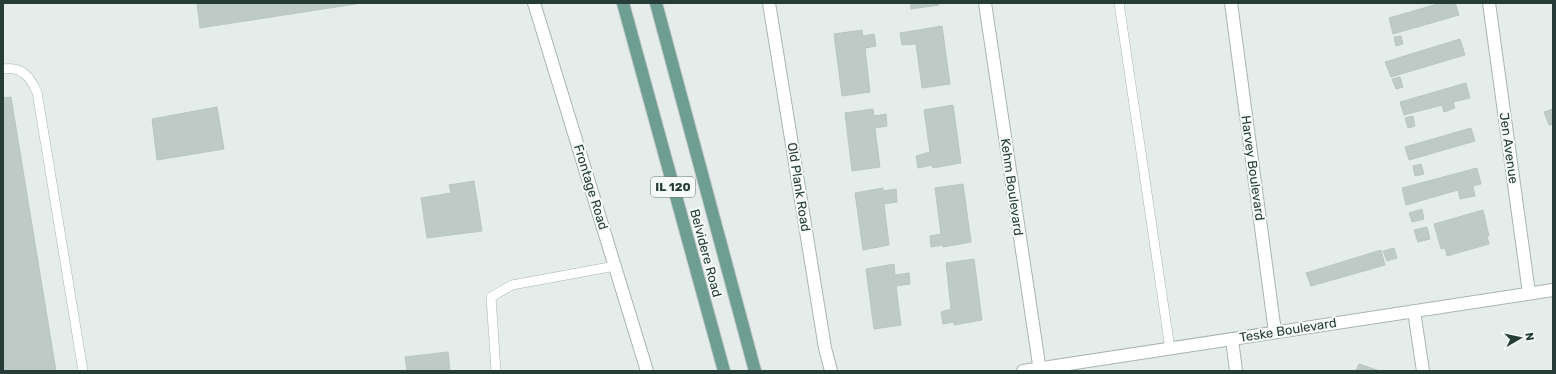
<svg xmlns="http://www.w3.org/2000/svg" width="1556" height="374" viewBox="0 0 1556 374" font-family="Rubik,sans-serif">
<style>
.building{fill:#becac6;stroke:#b8c6c0}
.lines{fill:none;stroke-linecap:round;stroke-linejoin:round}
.service-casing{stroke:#a8b5b1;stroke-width:10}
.minor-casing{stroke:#a8b5b1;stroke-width:14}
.tertiary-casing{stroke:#a8b5b1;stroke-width:14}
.primary-casing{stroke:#c2c9c7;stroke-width:14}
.service{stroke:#fff;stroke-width:9}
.minor{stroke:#fff;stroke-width:12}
.tertiary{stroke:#fff;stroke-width:12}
.primary{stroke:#6e9e92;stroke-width:12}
.labels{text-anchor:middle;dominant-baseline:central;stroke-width:4;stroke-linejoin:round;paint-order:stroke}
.shield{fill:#f6faf8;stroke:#647671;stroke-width:1}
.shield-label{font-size:12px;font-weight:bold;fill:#263d37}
.street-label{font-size:13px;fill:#263d37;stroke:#f6faf8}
</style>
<rect width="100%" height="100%" fill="#e5edea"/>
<!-- building -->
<path class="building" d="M197,3H362L200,28Z
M910,3H939V5L911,9Z
M1441,3H1455L1459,15L1393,34L1389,18Z
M942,26L950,84L922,88L916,44L902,45L900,33Z
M862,30L863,36L874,34L876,46L865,48L870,92L842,96L834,34Z
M1401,36L1403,44L1396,46L1394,37Z
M1460,39L1465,55L1391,77L1385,62Z
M1400,77L1403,87L1396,89L1392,79Z
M1466,83L1470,98L1453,102L1455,108L1444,112L1442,105L1404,115L1400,102Z
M11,97L56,371H3V98Z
M953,105L961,163L933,168L932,165L918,168L916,156L930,152L924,110Z
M217,107L224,149L157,160L152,119Z
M873,109L874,116L886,114L887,126L875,128L880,167L852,171L845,113Z
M1553,109V124L1549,125L1544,112Z
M1413,116L1415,126L1408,128L1405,118Z
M1471,128L1475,141L1409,160L1405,147Z
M1421,164L1424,174L1415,176L1413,166Z
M1477,168L1481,184L1473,186L1475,196L1460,199L1458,190L1406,205L1402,188Z
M474,181L482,231L427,238L421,198L451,193L449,185Z
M963,184L971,242L943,247V245L931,247L930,236L941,234L935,188Z
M883,188V191L896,189L897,202L884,204L889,245L863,250L855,193Z
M1422,209L1424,219L1412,222L1409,213Z
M1483,210L1489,236H1487L1489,244L1447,256L1445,248L1441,249L1434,224Z
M1427,227L1430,239L1418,242L1414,230Z
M1394,248L1397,258L1387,261L1383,251Z
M1381,250L1385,265L1311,286L1306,273Z
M974,259L982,320L954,325V322L943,324L941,312L951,309L946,263Z
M894,264L895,275L909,273L910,284L896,286L901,325L874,329L866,269Z
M448,352L450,371H407L405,357Z
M1359,364L1380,371H1356Z"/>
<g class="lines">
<defs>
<path id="service" d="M1119,3L1170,349
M3,69C22,66 30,77 37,92L83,371
M496,371L491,297L512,285L615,266"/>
<path id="minor" d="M534,3L647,371
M769,3L825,348L831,371
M985,3L1040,371
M1231,3L1275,332
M1489,3L1529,293
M1414,311L1423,371
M1232,339L1236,371"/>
<path id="tertiary" d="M1023,371L1553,290"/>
<path id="primary" d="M623,3L724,371
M656,3L755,371"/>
</defs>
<!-- service casing -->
<use href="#service" class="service-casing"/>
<!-- minor casing -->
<use href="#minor" class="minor-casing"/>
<!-- tertiary casing -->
<use href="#tertiary" class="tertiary-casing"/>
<!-- primary casing -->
<use href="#primary" class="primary-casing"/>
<!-- service -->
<use href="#service" class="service"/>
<!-- minor -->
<use href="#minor" class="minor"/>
<!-- tertiary -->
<use href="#tertiary" class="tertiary"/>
<!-- primary -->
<use href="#primary" class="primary"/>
</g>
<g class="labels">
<!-- shield labels -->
<rect class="shield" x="651" y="177" width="44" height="20" rx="3"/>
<g class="shield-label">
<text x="673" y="187">IL 120</text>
</g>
<!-- street labels -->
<g class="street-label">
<text transform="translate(1509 148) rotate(82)">Jen Avenue</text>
<text transform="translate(1253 168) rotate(82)">Harvey Boulevard</text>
<text transform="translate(591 187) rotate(73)">Frontage Road</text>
<text transform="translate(799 187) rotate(81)">Old Plank Road</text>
<text transform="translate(1012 187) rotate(82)">Kehm Boulevard</text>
<text transform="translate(706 253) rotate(75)">Belvidere Road</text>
<text transform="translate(1288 330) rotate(-9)">Teske Boulevard</text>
</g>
</g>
<!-- border -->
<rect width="1556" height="374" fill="none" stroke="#263d37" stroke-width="8"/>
<!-- north arrow -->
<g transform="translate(1520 338) rotate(81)" stroke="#f6faf8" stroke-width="3" paint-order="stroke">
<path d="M0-3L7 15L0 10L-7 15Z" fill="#263d37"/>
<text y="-6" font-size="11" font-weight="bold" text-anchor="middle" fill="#263d37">N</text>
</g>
</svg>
